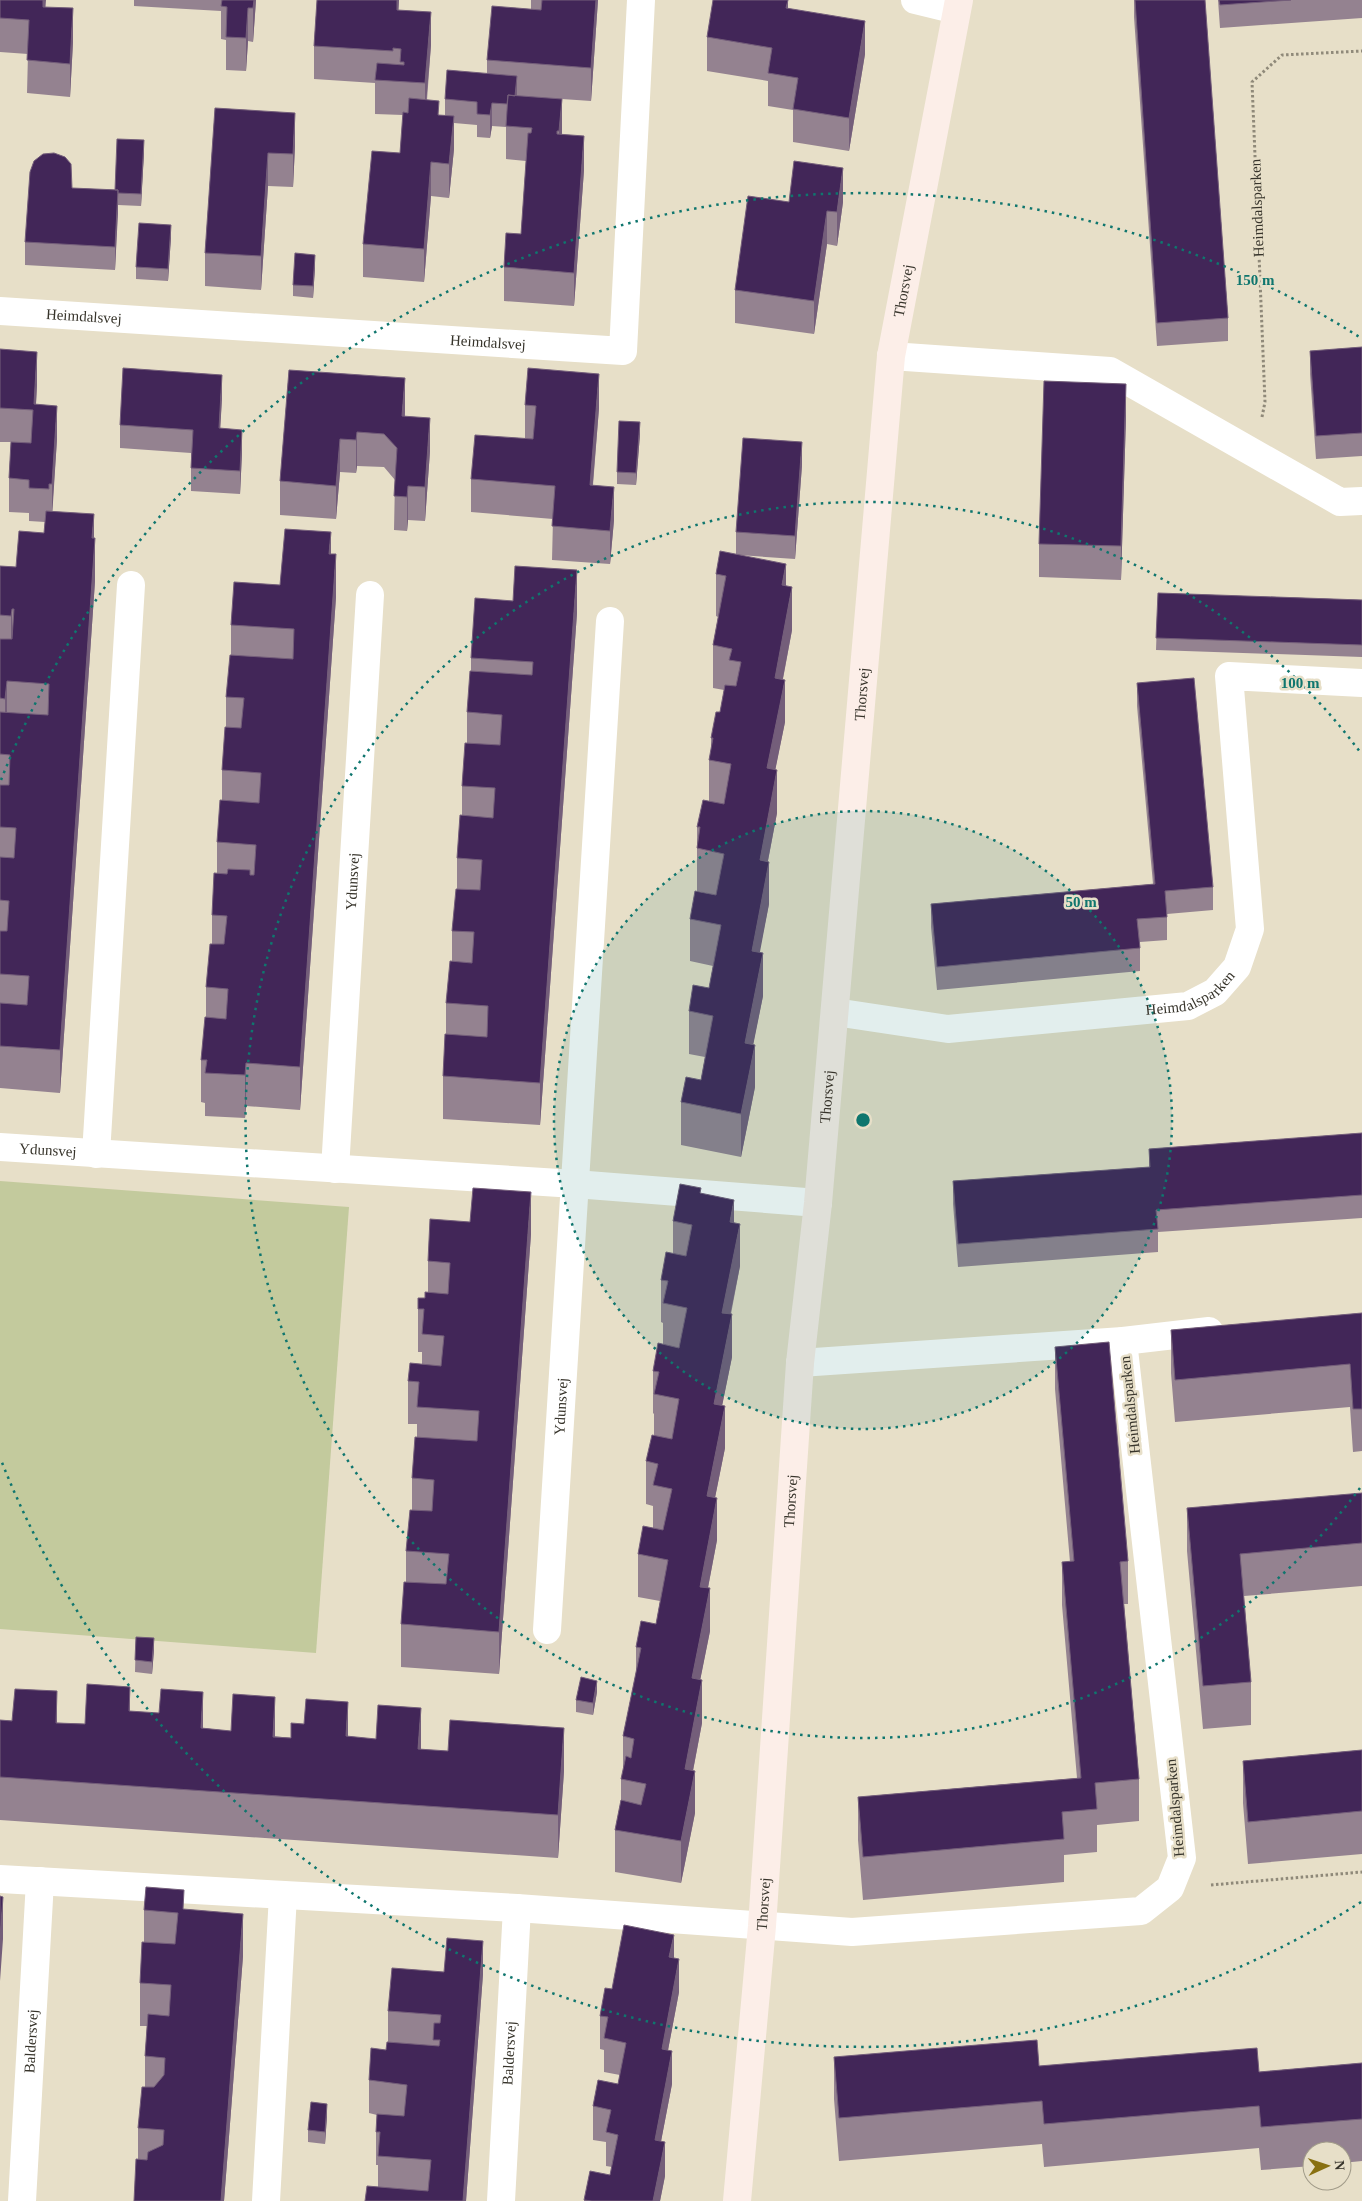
<svg xmlns="http://www.w3.org/2000/svg" width="1362" height="2201" viewBox="0 0 1362 2201" font-family="Georgia,serif">
<style>
.green{fill:#c3ca9d}
.lines{fill:none;stroke-linecap:round;stroke-linejoin:round}
.path{stroke:#8f8979;stroke-width:3;stroke-dasharray:2.5 2.5;stroke-linecap:butt}
.street{stroke:#fff;stroke-width:28}
.secondary{stroke:#fceee8;stroke-width:28}
.wall{fill:#948290}
.shaded-wall{fill:#745e7a}
.building{fill:#422658;stroke:#745e7a}
.ring{fill:none;stroke:#0f766e;stroke-width:2.5;stroke-dasharray:2.5 5}
.labels{text-anchor:middle;dominant-baseline:central;stroke-width:5;stroke-linejoin:round;paint-order:stroke}
.street-label{font-size:15px;fill:#37342b;stroke:#e7dfc8}
.centre{fill:#0f766e;stroke:#e7dfc8;stroke-width:2.5}
.ring-label{font-size:15px;text-anchor:middle;font-weight:bold;fill:#0f766e;stroke:#e7dfc8;stroke-width:5;stroke-linejoin:round;paint-order:stroke}
</style>
<rect width="100%" height="100%" fill="#e7dfc8"/>
<!-- green -->
<path class="green" d="M0,1181L349,1207L316,1653L0,1629Z"/>
<g class="lines">
<!-- path -->
<path class="path" d="M1262,417L1265,402L1252,82L1282,55L1362,51
M1211,1885L1362,1872"/>
<!-- street -->
<g class="street">
<path d="M915,0L956,10"/>
<path id="s1" d="M0,311L623,351L641,0"/>
<path d="M891,356L1110,371L1340,502L1362,501"/>
<path id="s2" d="M835,1012L948,1029L1188,1006L1215,992L1237,967L1250,929L1229,676L1362,683"/>
<path id="s3" d="M0,1147L575,1184L818,1203"/>
<path d="M96,1154L131,585"/>
<path id="s4" d="M335,1169L370,595"/>
<path d="M800,1363L1123,1341L1209,1331"/>
<path id="s5" d="M547,1630L610,621"/>
<path d="M0,1879L517,1908L852,1932L1141,1911L1170,1888L1182,1858L1123,1341"/>
<path id="s6" d="M22,2201L40,1881"/>
<path d="M266,2201L283,1895"/>
<path id="s7" d="M501,2201L517,1908"/>
</g>
<!-- secondary -->
<path class="secondary" id="s8" d="M737,2201L762,1926L800,1363L818,1203L891,356L959,0"/>
</g>
<!-- wall -->
<path class="wall" d="M0,0L45,7L73,42L70,97L27,93L28,54L0,52Z
M134,0H256L253,42L248,41L246,71L226,70V40L221,39V11L134,6Z
M317,0H399L398,10L431,45L427,100L439,115H445V99L487,73V60L531,9V0H598L591,101L562,99V134L584,170L574,306L504,301V267L521,234L526,161L506,159V127L492,126L490,138L477,137V125L454,123V149L449,198L431,196L424,282L363,277V244L400,153L403,115L375,114V83L314,79V46Z
M788,0V8L865,54L849,151L793,142V110L768,106V81L707,71V37Z
M1134,0H1205L1228,318V341L1157,346L1134,17Z
M1218,0H1362V18L1220,28Z
M215,108L295,146L293,187L268,186L261,290L205,286V253Z
M144,152L141,206L118,205L115,270L25,265V242L72,188L115,190Z
M789,202H843L837,246L827,244L814,334L735,323V290Z
M171,237L168,281L136,279V267Z
M315,267L313,298L293,296V285Z
M1362,347V456L1316,459L1310,374V351Z
M0,349L37,385L36,404L57,439L52,511L94,538L95,581L60,1093L0,1088V566L16,567L44,533L45,522L29,521V513L9,512V478L11,442H0Z
M289,370L405,412V416L430,451L425,521L408,520L407,531L394,530L395,480L384,467L357,466L356,473L340,472L336,519L280,515V481Z
M222,398L220,428L242,453L240,494L191,491V453L120,448V425Z
M525,405L599,408L593,485L614,520L610,564L552,560L553,519L471,512V479L525,438Z
M1126,417L1121,580L1039,577V544Z
M640,434L636,485L617,484V472Z
M802,465L795,559L739,555L786,586L792,630L783,679L785,722L775,770L777,813L768,861L769,904L759,953L763,996L753,1044L755,1087L741,1157L681,1145V1102L701,1080L705,1057L689,1054V1011L709,988L713,966L690,961V919L716,895L697,891V827L709,801V760L711,752V738L720,712L724,690L713,688V645L718,617L716,616V574L736,554V532Z
M331,554L336,597L300,1110L246,1106L245,1118L205,1116V1103L201,1102V1060L206,1017V987L212,944V915L217,873V842L222,800V770L226,727V697L231,655V625L280,585Z
M1158,593L1362,600V657L1156,650Z
M577,613L540,1125L443,1119V1076L446,1034V1003L452,962V931L457,889V858L462,815V786L467,743V712L471,671V658Z
M1137,683L1213,887V910L1167,914V940L1140,942V971L937,990L931,927V904L1153,884L1137,706Z
M1362,1133V1218L1158,1232V1252L958,1267L953,1204V1181L1149,1167V1149Z
M701,1193L734,1222L740,1266L731,1314L732,1357L722,1405L725,1448L715,1497L717,1540L708,1588L710,1631L700,1680L702,1723L693,1771L695,1813L681,1883L615,1872V1830L621,1800V1779L623,1773V1736L636,1672V1647L656,1624L660,1601L638,1597V1554L663,1530L653,1528V1506L646,1504V1461L654,1436V1414L653,1413V1371L663,1344V1323L661,1322V1280L673,1253V1221Z
M531,1234L499,1674L401,1667V1624L406,1582V1551L412,1510V1478L417,1437V1424H408V1381L422,1364V1352H418V1309L428,1292V1261Z
M1362,1313V1451L1353,1452L1350,1407L1175,1422L1171,1373V1330Z
M1055,1347L1128,1561V1604H1124L1139,1779V1821L1097,1825V1852L1064,1855V1882L863,1900L858,1840V1797L1077,1778L1062,1605V1562H1070L1055,1389Z
M1362,1493V1586L1244,1596L1251,1682V1725L1203,1729L1187,1551V1508Z
M136,1637L154,1650L152,1674L135,1672Z
M597,1692L593,1715L576,1712V1700Z
M130,1711L203,1728L291,1738L348,1737L421,1749L564,1771L558,1858L0,1820V1720L85,1724Z
M1362,1750V1854L1248,1864L1243,1803V1761Z
M184,1909L243,1956L224,2201H134L138,2159V2128L145,2087V2056L147,2026H140V1983L144,1942V1910Z
M674,1958L679,1992L668,2050L672,2084L661,2141L665,2176L660,2201H584V2200L610,2175L612,2167L606,2166V2142L593,2140V2106L618,2084L620,2075L604,2072V2050L600,2049V2016L612,1989Z
M444,1972L483,1974L466,2201H365L378,2187V2165H376V2132L377,2115L369,2113V2080L386,2050L388,2042V2011Z
M834,2057L1039,2066L1259,2072L1362,2063V2161L1342,2163V2151H1312V2166L1261,2170L1259,2148L1044,2167L1042,2144L839,2161L834,2099Z
M327,2116L325,2144L308,2142V2130Z"/>
<!-- shaded-wall -->
<path class="shaded-wall" d="M43,0H46L43,40Z
M254,0H256L253,42V8Z
M397,0H399L397,43Z
M596,0H598L591,101V68Z
M788,0V28L786,8Z
M73,8V42L70,97V64Z
M248,8V41L246,71V38Z
M431,12V45L425,116V83Z
M865,21V54L849,151V118Z
M517,76V99L514,127V104Z
M562,99V132L559,164V131Z
M492,103V126L490,138V115Z
M295,113V146L293,187V154Z
M454,116V149L449,198V164Z
M584,136V170L574,306V273Z
M144,140V152L141,206V194Z
M268,153V186L261,290V256Z
M431,162V196L424,282V249Z
M843,168V202L837,246V212Z
M118,190V213L115,270V247Z
M827,211V244L814,334V301Z
M171,225V237L168,281V269Z
M315,255V267L313,298V286Z
M37,352V385L34,438V404Z
M599,374V408L590,518V485Z
M222,375V398L219,451V428Z
M405,378V412L402,449V416Z
M1126,384V417L1121,580V546Z
M57,406V439L52,518V484Z
M430,418V451L425,521V487Z
M640,422V434L636,485V473Z
M242,430V453L240,494V471Z
M357,432V466L356,473V440Z
M340,439V472L336,519V486Z
M802,442V465L795,559V536Z
M408,486V520L407,531V497Z
M614,487V520L610,564V531Z
M94,514V557L92,538Z
M331,532V575L329,554Z
M95,538V581L60,1093V1050Z
M336,554V597L300,1110V1067Z
M786,564V607L782,585Z
M577,570V613L540,1125V1083Z
M792,587V630L775,720V678Z
M12,609V652L11,658V616Z
M785,680V722L767,811V768Z
M7,681V724L5,741V699Z
M777,770V813L760,902V860Z
M769,862V904L752,994V951Z
M763,953V996L745,1086V1043Z
M755,1045V1087L741,1157V1114Z
M246,1063V1106L245,1118V1075Z
M531,1192V1234L499,1674V1632Z
M734,1200V1242L730,1222Z
M740,1224V1266L722,1355V1313Z
M732,1314V1357L714,1446V1404Z
M725,1406V1448L707,1538V1496Z
M717,1498V1540L700,1629V1587Z
M710,1588V1631L692,1721V1678Z
M154,1638V1650L152,1674V1662Z
M702,1680V1723L685,1812V1769Z
M597,1681V1692L593,1715V1703Z
M130,1687V1730L129,1711Z
M57,1691V1734L56,1723Z
M203,1692V1735L201,1728Z
M275,1697V1740L273,1737Z
M348,1702V1745L346,1736Z
M421,1708V1750L418,1749Z
M564,1728V1771L558,1858V1815Z
M695,1771V1813L681,1883V1841Z
M3,1897V1939L0,1981V1939Z
M243,1914V1956L224,2201H221Z
M674,1935V1969L669,1957Z
M483,1941V1974L466,2201H463Z
M679,1959V1992L662,2082V2049Z
M672,2051V2084L655,2173V2140Z
M327,2104V2116L325,2144V2132Z
M665,2142V2176L660,2201H653Z"/>
<!-- building -->
<path class="building" d="M0,0H43V7L73,8L70,64L27,60L29,20L0,18Z
M222,0H254L253,8H248L246,38L226,37L227,7L221,6Z
M317,0H397V10L431,12L425,83L375,80L377,63L404,65V62H400L401,49L393,48V51L314,46Z
M542,0H596L591,68L487,60L492,6L541,10Z
M713,0H788L786,8L865,21L849,118L793,109L798,78L768,73L772,48L707,37Z
M1135,0H1205L1228,318L1157,323Z
M1219,0H1291L1220,5Z
M447,70L517,76L515,96L508,95L507,104L492,103L490,115L477,114V102L445,99Z
M508,95L562,99L559,131H557V134L584,136L574,273L504,267L506,233L521,234L528,133H531L532,128L506,126Z
M409,98L439,101L438,115L454,116L449,164L431,162L424,249L363,244L372,151L400,153L403,112L408,113Z
M215,108L295,113L293,154L268,153L261,256L205,253Z
M117,139L144,140L141,194L118,193V190H115Z
M54,153L65,157L71,164L72,188L118,190L115,247L25,242L30,172L34,161L43,154Z
M794,161L843,168L837,212L827,211L814,301L735,290L748,196L789,202Z
M139,223L171,225L168,269L136,267Z
M295,253L315,255L313,286L293,285Z
M1362,347V433L1316,436L1310,351Z
M0,349L37,352L34,404L57,406L52,484H49V489L29,488V480L9,478L11,442L31,443L33,410L0,408Z
M123,368L222,375L219,428L242,430L240,471L191,468L193,430L120,425Z
M528,368L599,374L590,485L614,487L610,531L552,526L555,486L471,479L475,435L533,439L536,406L525,405Z
M289,370L405,378L402,416L430,418L425,487L408,486L407,497L394,496L397,448L384,434L357,432L356,440L340,439L336,486L280,481Z
M1044,381L1126,384L1121,546L1039,544Z
M619,421L640,422L636,473L617,472Z
M743,438L802,442L795,536L736,532Z
M46,511L94,514L92,538H95L60,1050L0,1046V1003L27,1005L29,976L0,974V931H7L9,901L0,900V857L14,858L16,828L0,827V785H9L10,755L0,754V712L48,715L49,684L7,681L5,699L0,698V639H12L14,609H12L11,616L0,615V566L16,567L19,531L44,533Z
M285,529L331,532L329,554H336L300,1067L246,1063L245,1075L205,1073L207,1060H201L205,1017L226,1019L228,989L206,987L210,944H224L227,916L212,915L214,873L227,874L228,869L250,870V875H254L256,845L217,842L220,800L259,803L261,773L222,770L225,727L241,728L244,698L226,697L230,655L293,659L294,629L231,625L234,582L280,585Z
M720,551L786,564L782,585L792,587L775,678L785,680L767,768L777,770L760,860L769,862L752,951L763,953L745,1043L755,1045L741,1114L681,1102L686,1077L701,1080L713,1016L689,1011L693,985L709,988L721,925L690,919L695,891L716,895L724,854L697,848L700,827H697L703,800L724,804L731,764L709,760L713,738H711L716,712H720L725,685L736,686L741,662L729,660L732,649L713,645L726,576L716,574Z
M515,566L577,570L540,1083L443,1076L445,1034L487,1037L488,1006L446,1003L450,961L472,963L474,932L452,931L456,889L480,890L482,860L457,858L460,815L493,818L495,788L462,786L465,743L500,745L502,715L467,712L470,671L532,675L533,662L471,658L475,598L513,601Z
M1158,593L1362,600V645L1156,638Z
M1194,678L1213,887L1165,891L1167,917L1137,919L1140,948L937,967L931,904L1155,884L1137,683Z
M1362,1133V1195L1156,1210L1158,1229L958,1244L953,1181L1150,1167L1149,1149Z
M680,1184L701,1188L700,1193L734,1200L730,1222L740,1224L722,1313L732,1314L714,1404L725,1406L707,1496L717,1498L700,1587L710,1588L692,1678L702,1680L685,1769L695,1771L681,1841L615,1830L621,1800L641,1805L646,1784L621,1779L626,1756L631,1758L634,1739L623,1736L641,1648L636,1647L641,1621L656,1624L668,1560L638,1554L643,1526L663,1530L672,1489L653,1485L658,1464L646,1461L652,1435L672,1439L679,1399L654,1394L659,1372L653,1371L658,1343L679,1348L687,1308L663,1303L668,1281L661,1280L666,1252L686,1256L692,1225L673,1221Z
M473,1188L531,1192L499,1632L401,1624L404,1582L446,1584L449,1554L406,1551L410,1510L432,1511L434,1480L412,1478L415,1437L477,1441L479,1411L417,1407L419,1382L408,1381L410,1363L441,1366L444,1336L422,1334L424,1309H418V1298H425V1292L448,1294L450,1263L428,1261L430,1219L470,1222Z
M1362,1313V1409H1353L1350,1364L1175,1380L1171,1330Z
M1109,1342L1128,1561L1120,1562L1139,1779L1095,1783L1097,1809L1062,1812L1064,1839L863,1857L858,1797L1081,1778L1062,1562L1074,1561L1055,1347Z
M1362,1493V1543L1240,1554L1251,1682L1203,1686L1187,1508Z
M136,1637L154,1638L152,1662L135,1660Z
M581,1677L597,1681L593,1703L576,1700Z
M87,1684L130,1687L129,1711L159,1713L161,1689L203,1692L201,1728L231,1731L233,1694L275,1697L273,1737L291,1738V1723L304,1724L306,1699L348,1702L346,1736L376,1739L378,1705L421,1708L418,1749L448,1751L450,1720L564,1728L558,1815L0,1777V1720L12,1721L15,1689L57,1691L56,1723L85,1724Z
M1362,1750V1811L1248,1822L1243,1761Z
M146,1887L184,1890L183,1909L243,1914L221,2201H134L136,2159L147,2160L148,2152L163,2145L164,2130L138,2128L142,2087H154L164,2075L165,2058L145,2056L148,2014L169,2016L171,1985L140,1983L142,1942L175,1944L178,1913L144,1910Z
M0,1896L3,1897L0,1939Z
M624,1925L674,1935L669,1957L679,1959L662,2049L672,2051L655,2140L665,2142L653,2201H592L584,2200L590,2171L610,2175L618,2135L606,2132L611,2110L593,2106L598,2080L618,2084L626,2043L604,2038L608,2017L600,2016L605,1988L612,1989Z
M447,1938L483,1941L463,2201H365L367,2186L428,2191L431,2160L378,2156L380,2132H376L377,2114L404,2116L407,2085L369,2080L371,2048L386,2050L387,2042L439,2046L440,2040H433L434,2023H440L441,2015L388,2011L392,1968L444,1972Z
M1037,2040L1039,2066L1257,2048L1259,2072L1362,2063V2119L1261,2127L1259,2106L1044,2124L1042,2101L839,2118L834,2057Z
M311,2102L327,2104L325,2132L308,2130Z"/>
<!-- distance rings -->
<circle cx="863" cy="1120" r="309" fill="#0f766e" fill-opacity=".12"/>
<g class="ring">
<circle cx="863" cy="1120" r="309"/>
<path d="M1360 1488A618 618 0 1 1 1360 752"/>
<path d="M1361 1902A927 927 0 0 1 1 1460M1 780A927 927 0 0 1 1361 338"/>
</g>
<g class="labels">
<!-- street labels -->
<g class="street-label">
<text transform="translate(1257 208) rotate(-92)">Heimdalsparken</text>
<text stroke="none"><textPath href="#s8" startOffset="1918">Thorsvej</textPath></text>
<text stroke="none"><textPath href="#s1" startOffset="84">Heimdalsvej</textPath></text>
<text stroke="none"><textPath href="#s1" startOffset="489">Heimdalsvej</textPath></text>
<text stroke="none"><textPath href="#s8" startOffset="1512">Thorsvej</textPath></text>
<text stroke="none"><textPath href="#s4" startOffset="288">Ydunsvej</textPath></text>
<text stroke="none"><textPath href="#s2" startOffset="362">Heimdalsparken</textPath></text>
<text stroke="none"><textPath href="#s8" startOffset="1108">Thorsvej</textPath></text>
<text stroke="none"><textPath href="#s3" startOffset="48">Ydunsvej</textPath></text>
<text transform="translate(1130 1405) rotate(-96)">Heimdalsparken</text>
<text stroke="none"><textPath href="#s5" startOffset="224">Ydunsvej</textPath></text>
<text stroke="none"><textPath href="#s8" startOffset="702">Thorsvej</textPath></text>
<text transform="translate(1175 1808) rotate(-95)">Heimdalsparken</text>
<text stroke="none"><textPath href="#s8" startOffset="298">Thorsvej</textPath></text>
<text stroke="none"><textPath href="#s6" startOffset="160">Baldersvej</textPath></text>
<text stroke="none"><textPath href="#s7" startOffset="148">Baldersvej</textPath></text>
</g>
</g>
<circle cx="863" cy="1120" r="8" class="centre"/>
<g class="ring-label">
<text x="1255" y="285">150 m</text>
<text x="1300" y="688">100 m</text>
<text x="1081" y="907">50 m</text>
</g>
<!-- north arrow -->
<g transform="translate(1327 2166) rotate(87)"><circle r="24" fill="#e7dfc8" stroke="#a19b89"/>
<path d="M0-4L9 19L0 12L-9 19Z" fill="#887011"/>
<text y="-8" font-size="14" font-weight="bold" text-anchor="middle" fill="#37342b">N</text>
</g>
</svg>
